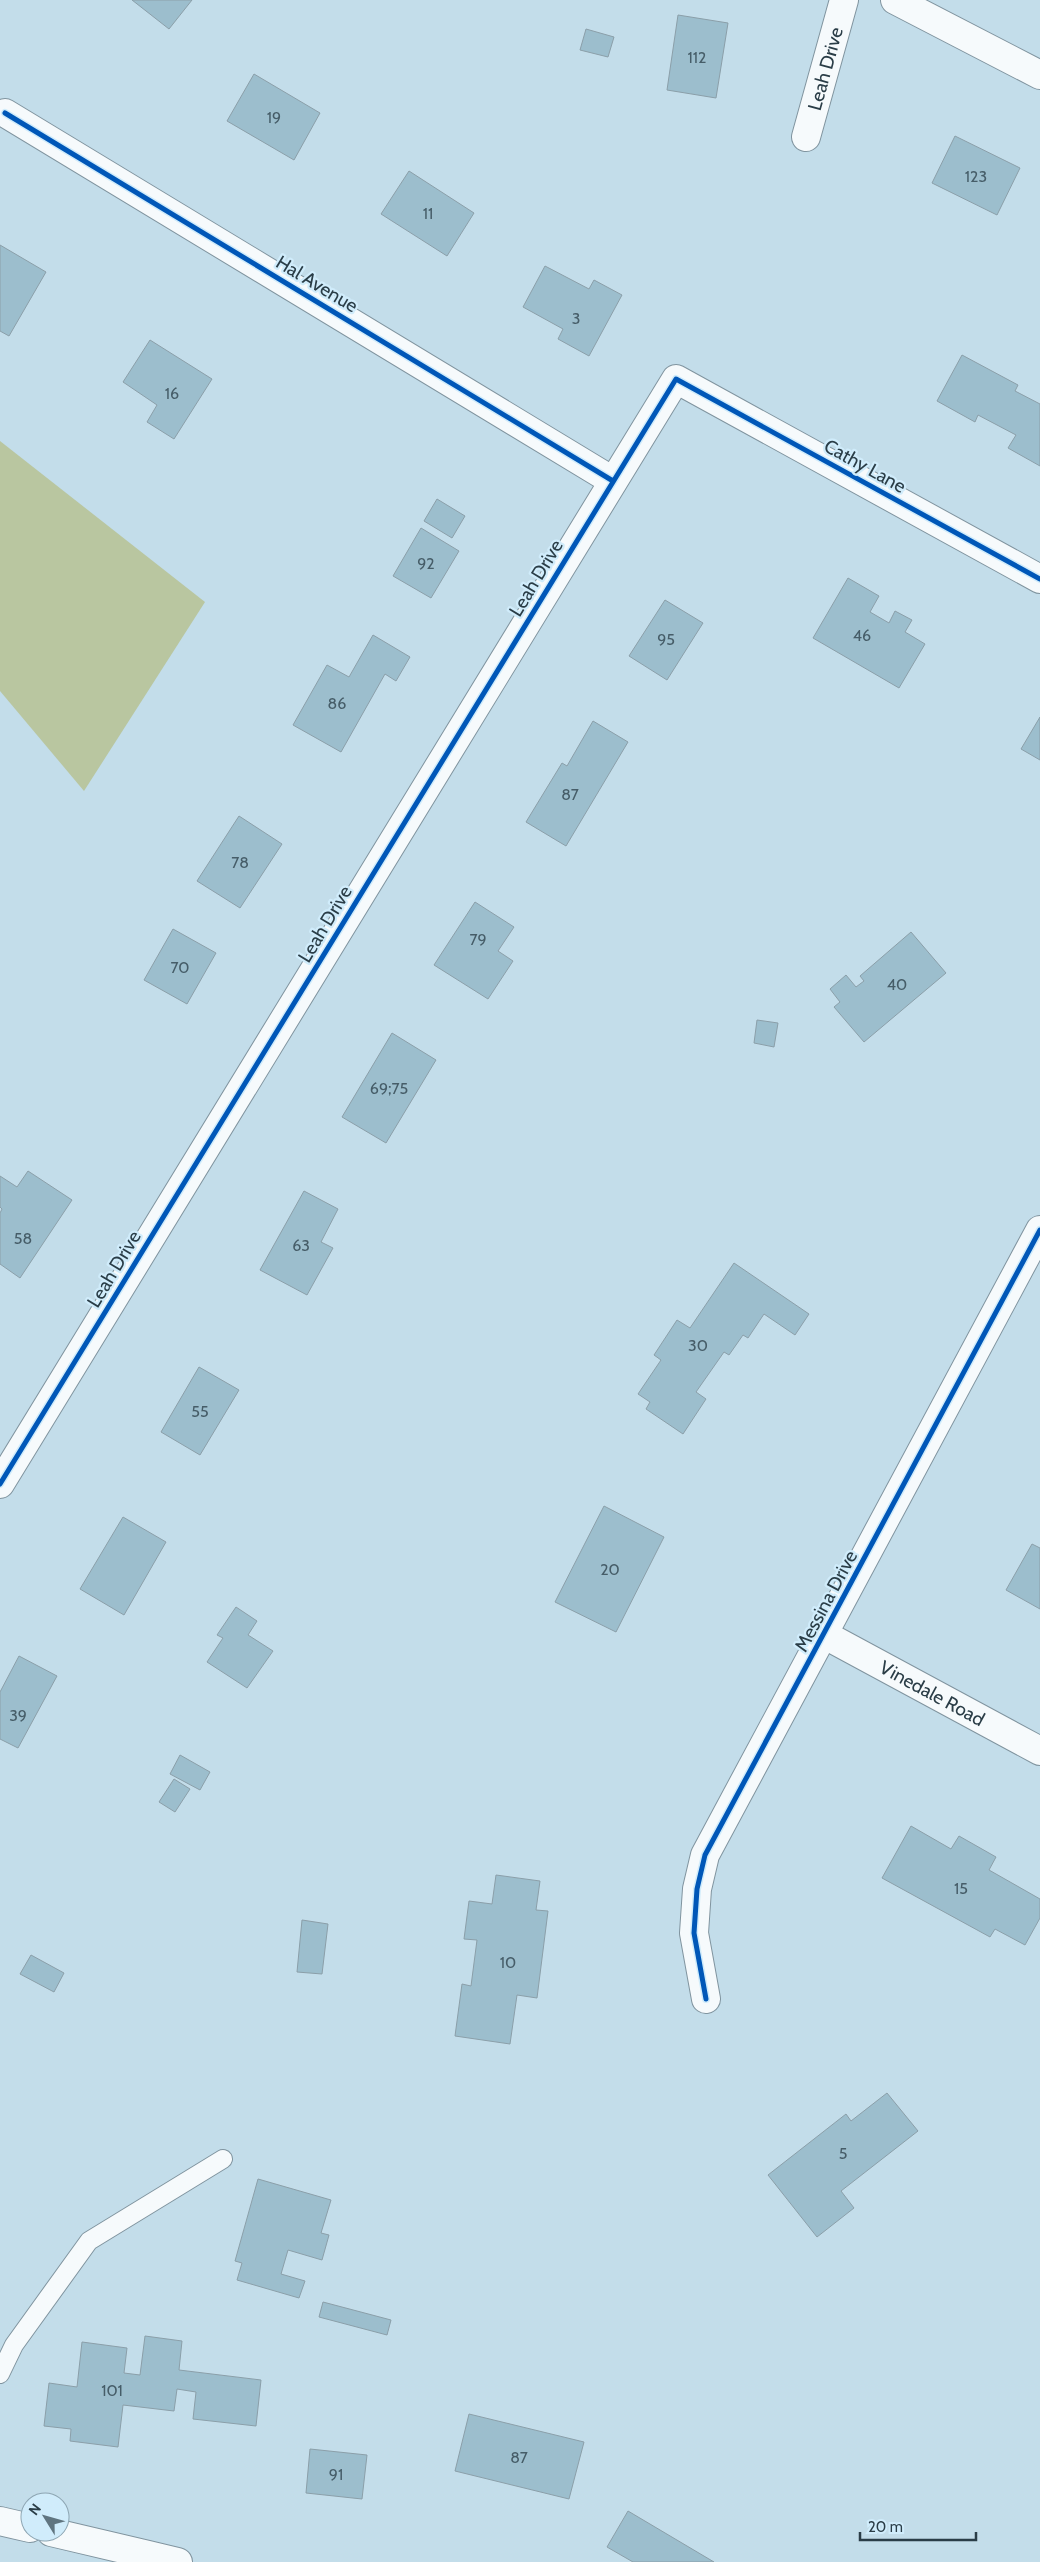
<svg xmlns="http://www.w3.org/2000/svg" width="1040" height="2562" viewBox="0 0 1040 2562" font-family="Cabin,sans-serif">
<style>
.green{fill:#b9c6a0}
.building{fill:#9cbecd;stroke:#8b9fa9}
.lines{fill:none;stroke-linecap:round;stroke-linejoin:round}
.lane-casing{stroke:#80949f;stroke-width:20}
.street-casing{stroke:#80949f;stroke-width:30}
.secondary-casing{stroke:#80949f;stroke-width:30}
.lane{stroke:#f6fafc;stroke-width:18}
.street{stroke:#f6fafc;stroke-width:28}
.secondary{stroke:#f6fafc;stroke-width:28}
.cycleway-casing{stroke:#d0ecfb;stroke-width:8}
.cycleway{stroke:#0057b8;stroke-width:5}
.labels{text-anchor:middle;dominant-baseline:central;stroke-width:4.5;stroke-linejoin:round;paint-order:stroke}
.number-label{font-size:16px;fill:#465d68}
.street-label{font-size:19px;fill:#2a3d47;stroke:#d0ecfb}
</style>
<rect width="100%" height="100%" fill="#c3ddea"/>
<!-- green -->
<path class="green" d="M0,441L205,602L84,791L0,691Z"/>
<!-- building -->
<path class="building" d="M132,0H192L169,29Z
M678,15L728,23L716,98L667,90Z
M586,29L614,37L608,57L580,50Z
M254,74L320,113L294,160L227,121Z
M955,136L1020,168L997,215L932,183Z
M409,171L474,213L447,256L381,214Z
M0,245L46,272L9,336L0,331Z
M545,266L589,289L594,280L622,295L589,356L558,339L563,329L523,307Z
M150,340L212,379L174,439L147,422L157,405L123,382Z
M962,355L1018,385L1015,391L1040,404V466L1008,448L1016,435L978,415L975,422L937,401Z
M437,499L465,516L452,538L424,521Z
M421,528L459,551L431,598L393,576Z
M848,578L879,596L870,612L889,623L895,611L912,620L905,632L925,644L899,688L813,638Z
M665,600L703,623L667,680L629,656Z
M373,635L410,657L396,681L385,674L341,752L293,725L327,665L349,677Z
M1040,717V760L1021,749Z
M593,721L628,742L566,846L526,822L562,763L567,766Z
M239,816L282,844L240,908L197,881Z
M475,902L514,927L498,951L513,961L488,999L434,965Z
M173,929L216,953L187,1004L144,980Z
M911,932L946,973L864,1042L834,1007L840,1002L830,989L846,975L856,987L864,981L860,976Z
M757,1020L778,1023L774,1047L754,1043Z
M392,1033L436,1060L386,1143L342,1117Z
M28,1171L72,1200L20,1278L0,1264V1213L2,1209L0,1207V1176L17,1187Z
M304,1191L338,1209L321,1242L333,1248L307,1295L260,1270Z
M734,1263L809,1314L795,1335L764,1314L748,1338L743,1335L729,1355L724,1352L696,1392L706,1399L683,1434L646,1409L650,1402L638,1394L661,1360L654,1355L677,1320L690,1328Z
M199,1367L239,1390L200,1455L161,1432Z
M604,1506L664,1537L616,1632L555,1602Z
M123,1517L166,1542L124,1615L80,1589Z
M1032,1544L1040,1548V1609L1006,1590Z
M236,1607L257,1621L248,1635L273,1651L247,1688L207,1662L223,1638L217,1635Z
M19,1656L57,1676L18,1748L0,1739V1692Z
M180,1755L210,1772L200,1790L170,1774Z
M174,1779L190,1789L175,1812L159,1802Z
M911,1826L951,1849L959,1836L996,1857L989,1870L1040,1899V1918L1025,1945L995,1929L990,1937L882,1878Z
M496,1875L540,1881L536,1910L548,1911L537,1998L517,1995L510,2044L455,2036L462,1984L471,1986L477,1940L464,1939L469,1901L492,1904Z
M302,1920L328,1924L322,1974L297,1972Z
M31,1955L64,1973L54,1992L20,1974Z
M887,2093L918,2131L841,2191L854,2208L817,2237L768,2175L846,2114L851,2121Z
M258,2179L331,2200L321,2233L329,2235L322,2260L288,2250L281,2274L305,2281L299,2298L237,2280L242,2263L235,2261Z
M323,2302L391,2320L387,2335L319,2317Z
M145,2336L182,2341L179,2370L261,2380L256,2426L193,2419L196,2392L177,2389L174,2411L123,2405L118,2447L70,2441L71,2429L44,2426L49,2383L77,2387L82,2342L127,2348L124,2373L140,2375Z
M469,2414L584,2442L569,2499L455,2471Z
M310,2449L367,2455L362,2499L306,2493Z
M628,2511L714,2562H633L607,2547Z"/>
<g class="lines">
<defs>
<path id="lane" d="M0,2374L14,2345L89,2241L223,2159"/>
<g id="street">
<path d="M895,0L1040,75"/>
<path d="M5,113L613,481"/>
<path id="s1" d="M806,137L844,0"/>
<path d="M0,1484L676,379L1040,579"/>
<path id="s2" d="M825,1635L1040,1751"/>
<path d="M706,1999L694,1933L697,1889L705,1855L1040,1230"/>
</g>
<path id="secondary" d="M0,2521L30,2528
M51,2532L178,2562"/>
</defs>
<!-- lane casing -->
<use href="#lane" class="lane-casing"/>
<!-- street casing -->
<use href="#street" class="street-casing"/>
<!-- secondary casing -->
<use href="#secondary" class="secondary-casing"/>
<!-- lane -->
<use href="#lane" class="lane"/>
<!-- street -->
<use href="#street" class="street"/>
<!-- secondary -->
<use href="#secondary" class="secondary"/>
<defs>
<path id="cycleway" d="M5,113L613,481
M0,1484L676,379L1040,579
M706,1999L694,1933L697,1889L705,1855L1040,1230"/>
</defs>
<!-- cycleway casing -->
<use href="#cycleway" class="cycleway-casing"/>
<!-- cycleway -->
<use href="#cycleway" class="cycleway"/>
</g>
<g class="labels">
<!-- number labels -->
<g class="number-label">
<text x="697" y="57">112</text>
<text x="274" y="117">19</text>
<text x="976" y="176">123</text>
<text x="428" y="213">11</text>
<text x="576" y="318">3</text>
<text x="172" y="393">16</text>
<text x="426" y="563">92</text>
<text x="862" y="635">46</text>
<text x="666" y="639">95</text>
<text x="337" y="703">86</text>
<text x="570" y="794">87</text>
<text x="240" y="862">78</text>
<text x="478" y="939">79</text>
<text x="180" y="967">70</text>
<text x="897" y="984">40</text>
<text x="389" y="1088">69;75</text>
<text x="23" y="1238">58</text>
<text x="301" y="1245">63</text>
<text x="698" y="1345">30</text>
<text x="200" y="1411">55</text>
<text x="610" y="1569">20</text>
<text x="18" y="1715">39</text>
<text x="961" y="1888">15</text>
<text x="508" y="1962">10</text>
<text x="843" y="2153">5</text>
<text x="112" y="2390">101</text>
<text x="519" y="2457">87</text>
<text x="336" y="2474">91</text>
</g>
<!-- street labels -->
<g class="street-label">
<text stroke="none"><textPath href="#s1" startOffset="71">Leah Drive</textPath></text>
<text transform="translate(317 284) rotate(31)">Hal Avenue</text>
<text transform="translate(865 466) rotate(29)">Cathy Lane</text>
<text transform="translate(536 578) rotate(-59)">Leah Drive</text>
<text transform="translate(325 924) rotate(-59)">Leah Drive</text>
<text transform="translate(114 1269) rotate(-59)">Leah Drive</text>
<text transform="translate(826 1601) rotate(-62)">Messina Drive</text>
<text stroke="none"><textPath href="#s2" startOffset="122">Vinedale Road</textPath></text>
</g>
</g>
<!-- north arrow -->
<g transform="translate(45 2517) rotate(307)"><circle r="24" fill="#d0ecfb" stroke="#8ea6b3"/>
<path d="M0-4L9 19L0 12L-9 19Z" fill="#607580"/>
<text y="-8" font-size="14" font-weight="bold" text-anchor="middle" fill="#2a3d47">N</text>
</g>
<!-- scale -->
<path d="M860 2532v8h116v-8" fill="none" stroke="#2a3d47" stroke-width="2.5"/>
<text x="868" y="2532" font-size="15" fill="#2a3d47" stroke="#d0ecfb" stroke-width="4" paint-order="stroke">20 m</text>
</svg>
